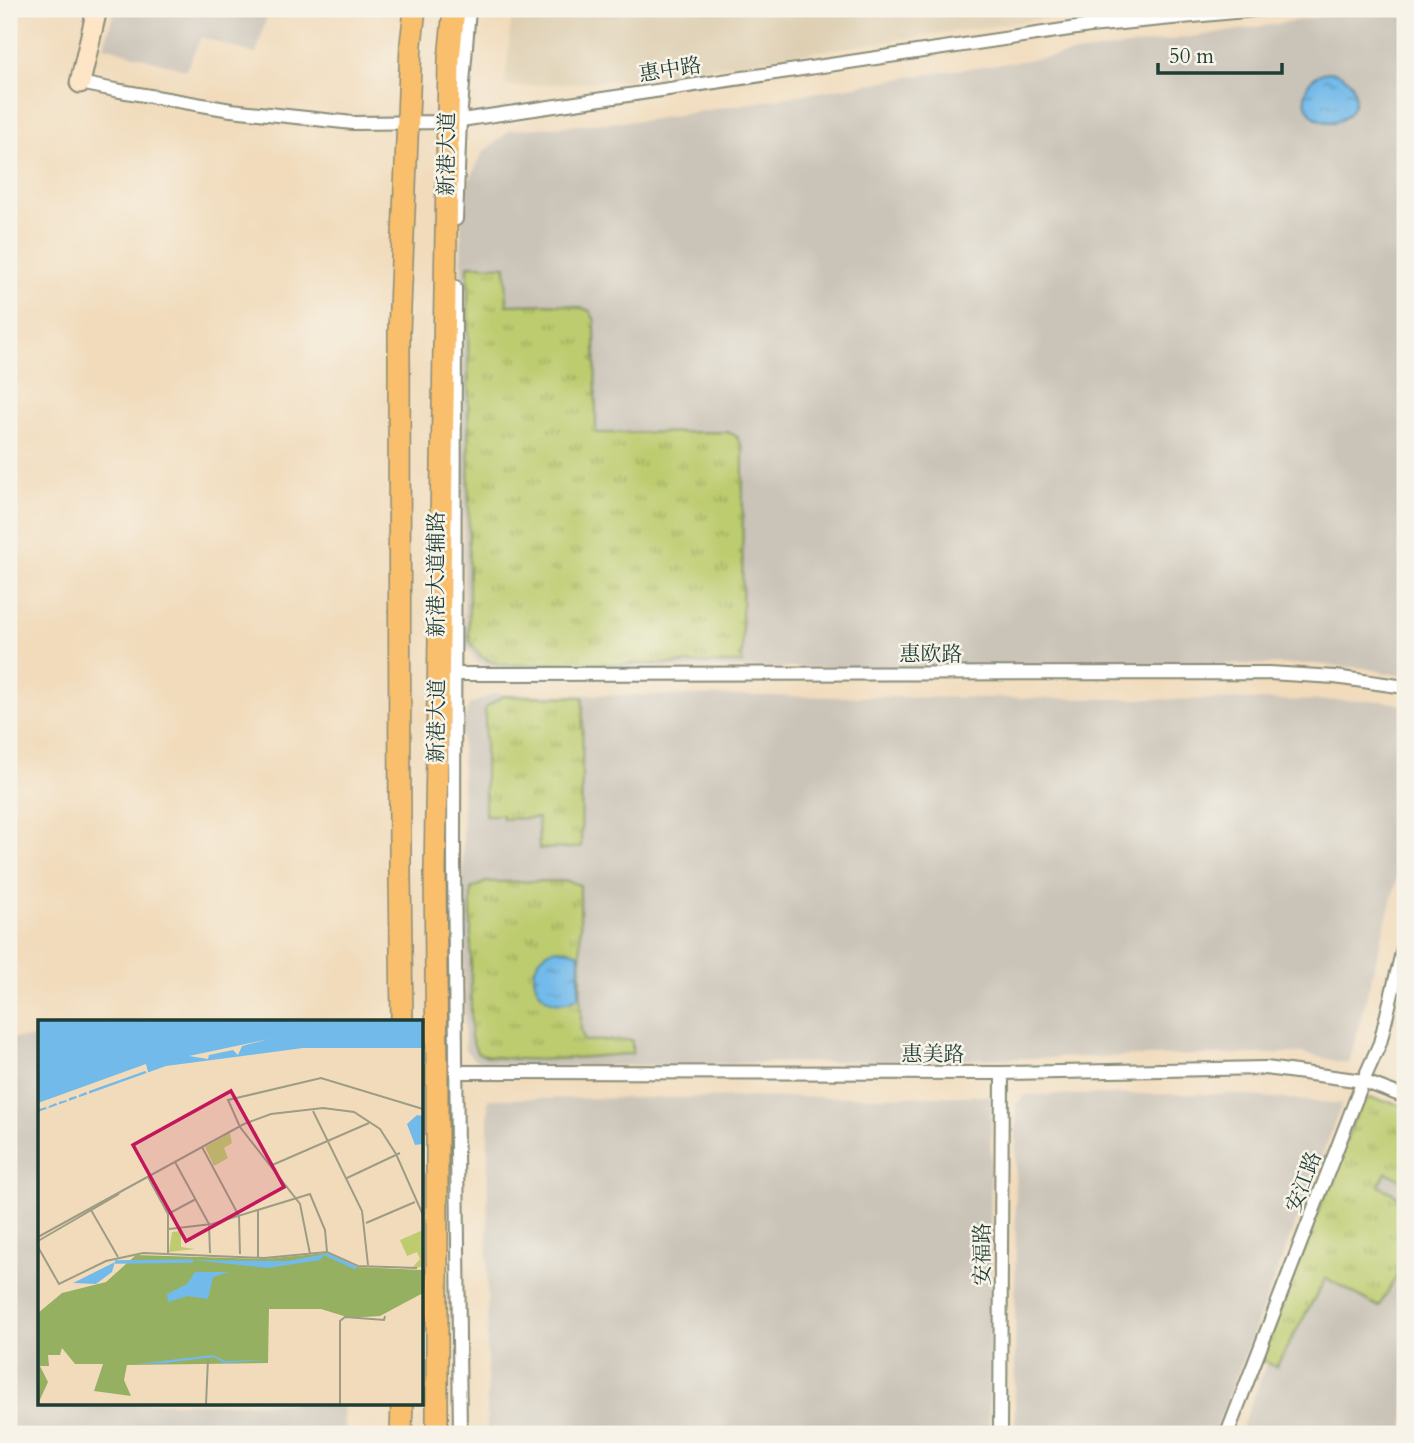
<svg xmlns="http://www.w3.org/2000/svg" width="1414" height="1443" viewBox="0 0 1414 1443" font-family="Cardo,'Noto Serif SC',serif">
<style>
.built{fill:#decfb2}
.industrial{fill:#cac3b8}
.grass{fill:url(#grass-tufts);stroke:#6e8452;stroke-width:2}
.water{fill:url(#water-ripples);stroke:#487c8f;stroke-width:2}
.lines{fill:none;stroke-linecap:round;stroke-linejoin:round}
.street-casing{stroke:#888c78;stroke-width:16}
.secondary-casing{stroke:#888c78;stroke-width:23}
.primary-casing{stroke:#888c78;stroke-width:24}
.street{stroke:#fff;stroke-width:12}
.secondary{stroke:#fde5c5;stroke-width:19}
.primary{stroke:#f9bf6d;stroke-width:21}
.rail{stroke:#1f3d34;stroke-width:5;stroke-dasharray:10 5;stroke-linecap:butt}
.labels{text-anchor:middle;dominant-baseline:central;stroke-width:5;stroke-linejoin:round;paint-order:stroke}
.street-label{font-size:21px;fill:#1f3d34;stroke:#f7f3e8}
.inset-river{fill:none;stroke:#72baea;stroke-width:3.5}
.inset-road{fill:none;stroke:#9d9c85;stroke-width:2}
.view{fill:#c2185b;fill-opacity:0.15;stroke:#c2185b;stroke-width:3.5}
.inset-edge{fill:none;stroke:#1f3d34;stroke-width:3.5}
</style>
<defs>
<pattern id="grass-tufts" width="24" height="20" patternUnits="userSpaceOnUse" patternTransform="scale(1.75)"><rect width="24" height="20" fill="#becc6f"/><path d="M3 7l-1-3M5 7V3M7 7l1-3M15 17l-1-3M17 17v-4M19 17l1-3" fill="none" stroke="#9aa75c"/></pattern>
<pattern id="water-ripples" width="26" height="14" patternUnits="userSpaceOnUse" patternTransform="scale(1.75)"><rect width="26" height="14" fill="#72baea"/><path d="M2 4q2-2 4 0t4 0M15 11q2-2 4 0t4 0" fill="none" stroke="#5d98be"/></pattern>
</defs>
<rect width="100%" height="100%" fill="#f7f3e8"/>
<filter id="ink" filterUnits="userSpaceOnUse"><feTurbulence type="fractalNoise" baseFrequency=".0143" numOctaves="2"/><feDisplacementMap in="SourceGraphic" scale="14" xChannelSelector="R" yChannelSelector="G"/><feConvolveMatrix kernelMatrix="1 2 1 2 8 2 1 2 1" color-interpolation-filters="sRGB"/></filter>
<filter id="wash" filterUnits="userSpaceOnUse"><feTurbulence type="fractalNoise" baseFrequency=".00686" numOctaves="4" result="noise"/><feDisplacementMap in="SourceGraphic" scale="28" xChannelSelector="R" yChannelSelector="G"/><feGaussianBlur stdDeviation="1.57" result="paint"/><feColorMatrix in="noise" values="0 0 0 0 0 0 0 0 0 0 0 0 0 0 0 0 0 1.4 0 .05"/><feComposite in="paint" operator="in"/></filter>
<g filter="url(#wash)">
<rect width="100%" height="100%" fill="#f1dbbb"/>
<!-- built -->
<path class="built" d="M512,9H1074L1066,15L624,80L505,87Z"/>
<!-- industrial -->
<path class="industrial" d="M115,9H269L256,54L201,37L186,70L104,46Z
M1367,9H1405V677L1365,668L1312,664L504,670L490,668L478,663L464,643L461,198L483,152L511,130L648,120L916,76L1226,32Z
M494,694L1382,701L1405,705V847L1349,1064L1303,1053L545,1067L501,1064L475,1060L465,1050L462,726L469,705Z
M9,1038H40V1403H343L344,1434H9Z
M1229,1094L1342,1104L1214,1434H1015L1016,1104L1025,1095Z
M991,1096L989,1434H487L488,1099Z
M1369,1102L1405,1115V1434H1239Z"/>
<!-- grass -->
<path class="grass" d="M468,265L506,266L507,305C534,305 565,301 590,311L595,321L596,433L728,432L736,436L743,448L742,663L506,665C484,662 480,658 469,640Z
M503,696L583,697L581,846L576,848L539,849L538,818L503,819L502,815H485V708Z
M568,881L580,885L581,1030L584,1041L632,1040V1054C584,1056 523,1066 477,1053L471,1037V889L486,882Z
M1369,1098L1398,1104L1405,1108V1182L1386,1172L1379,1186L1405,1199V1261L1379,1307L1326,1278L1276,1367L1261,1360L1358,1110Z"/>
<!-- water -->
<path class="water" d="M1305 97a25 25 0 1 1 50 0a25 25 0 1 1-50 0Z
M556,948L571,950L579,954V997C540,1021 513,963 556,948Z"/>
</g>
<g filter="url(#ink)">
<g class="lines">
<defs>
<path id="street" d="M1090,26L1091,9
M80,83L115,90L231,110L353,123L448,122L1090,26L1265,9
M456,219L460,121L469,9
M455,287L454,865L460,1434
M455,674L1269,673L1335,677L1405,687
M457,1072L1002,1073L1266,1068L1363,1081L1405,1097
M1000,1434L1002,1073
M1227,1434L1363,1081L1380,1043L1405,940"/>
<path id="secondary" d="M80,83L97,9"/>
<path id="primary" d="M402,1021L400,875L399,332L411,44L415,9
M401,1434L402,1403
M437,1434V1070L435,871L449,59L454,9"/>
</defs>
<!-- street casing -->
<use href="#street" class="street-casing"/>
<!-- secondary casing -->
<use href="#secondary" class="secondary-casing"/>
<!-- primary casing -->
<use href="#primary" class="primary-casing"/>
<!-- street -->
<use href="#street" class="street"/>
<!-- secondary -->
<use href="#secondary" class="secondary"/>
<!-- primary -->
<use href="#primary" class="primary"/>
<!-- rail -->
<path class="rail" d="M9,451L11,343"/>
</g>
</g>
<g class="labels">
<!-- street labels -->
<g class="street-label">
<text transform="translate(670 70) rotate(-9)">惠中路</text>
<text transform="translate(447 154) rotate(-89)">新港大道</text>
<text transform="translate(436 574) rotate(-90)">新港大道辅路</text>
<text x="931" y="654">惠欧路</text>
<text transform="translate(437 721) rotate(-89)">新港大道</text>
<text x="933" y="1054">惠美路</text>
<text transform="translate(1304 1182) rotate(-69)">安江路</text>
<text transform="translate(982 1254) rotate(-90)">安福路</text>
</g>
</g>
<!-- overview -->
<g transform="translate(38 1020)">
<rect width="385" height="385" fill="#f1dbbb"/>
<path d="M192,113L194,123L186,128L190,138L176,146L167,127ZM385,210V247L374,248L382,239L379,232L369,236L362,220ZM143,211V227L157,229L131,232L134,212Z" fill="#becc6f"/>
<path d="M288,233L318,247L385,250V273L342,296L312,298L283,289H231L230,343L89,345L86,360L93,376L56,371L65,344H37L24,328L22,335H10L11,346H2L10,362L0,384V293L24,273L68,262L98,235L226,239Z" fill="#96b062"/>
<path d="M0,1H385V28H265L128,46L0,92ZM379,95L385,96V124L377,125L369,104ZM287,234L282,240L230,248L155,240L250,241ZM77,242L74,252L58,264L35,263ZM157,252H191L175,257L170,279L150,276L130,282L129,274L149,264ZM175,335L187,341L230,340L186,343L176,337L127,343L98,344Z" fill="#72baea"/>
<path d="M231,19L204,26L200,35L195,30L171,35L170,39L151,36ZM108,44L111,56L107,51L51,71V77L48,72L41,75V81L38,76L31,78V84L28,80L21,82V88L18,83L11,86L10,92L8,87L1,89V96L0,83Z" fill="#f1dbbb"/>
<path class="inset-river" d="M287,234L318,248M77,242L155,241"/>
<path class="inset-road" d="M275,91L324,191L330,245M164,127L201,196L202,234M137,142L171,204L172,233M232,146L331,103M110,157L130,194V233M309,158L362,133M53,190L80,237M130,194L158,179M328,203L377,182M131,209L174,204L272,174L287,210L289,232M0,217L206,104L233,94L285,88L316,92L342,109L358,134L385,195M0,221L81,174M0,227L21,264L68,241L105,233L226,238L289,232L320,246L379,248M272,234L262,184L202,107L190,80L283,58L385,89M220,237V191M168,384L170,339M302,384V301L307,297L346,300L347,296"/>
<path class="view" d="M193,71L246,167L148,221L95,125Z"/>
<rect width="385" height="385" class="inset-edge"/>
</g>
<!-- margin -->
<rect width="1414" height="1443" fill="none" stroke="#f7f3e8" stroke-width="35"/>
<!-- scale -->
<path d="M1158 63v10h124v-10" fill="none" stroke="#1f3d34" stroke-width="3.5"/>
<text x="1169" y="63" font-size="21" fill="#1f3d34" stroke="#f7f3e8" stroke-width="5" paint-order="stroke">50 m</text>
</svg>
